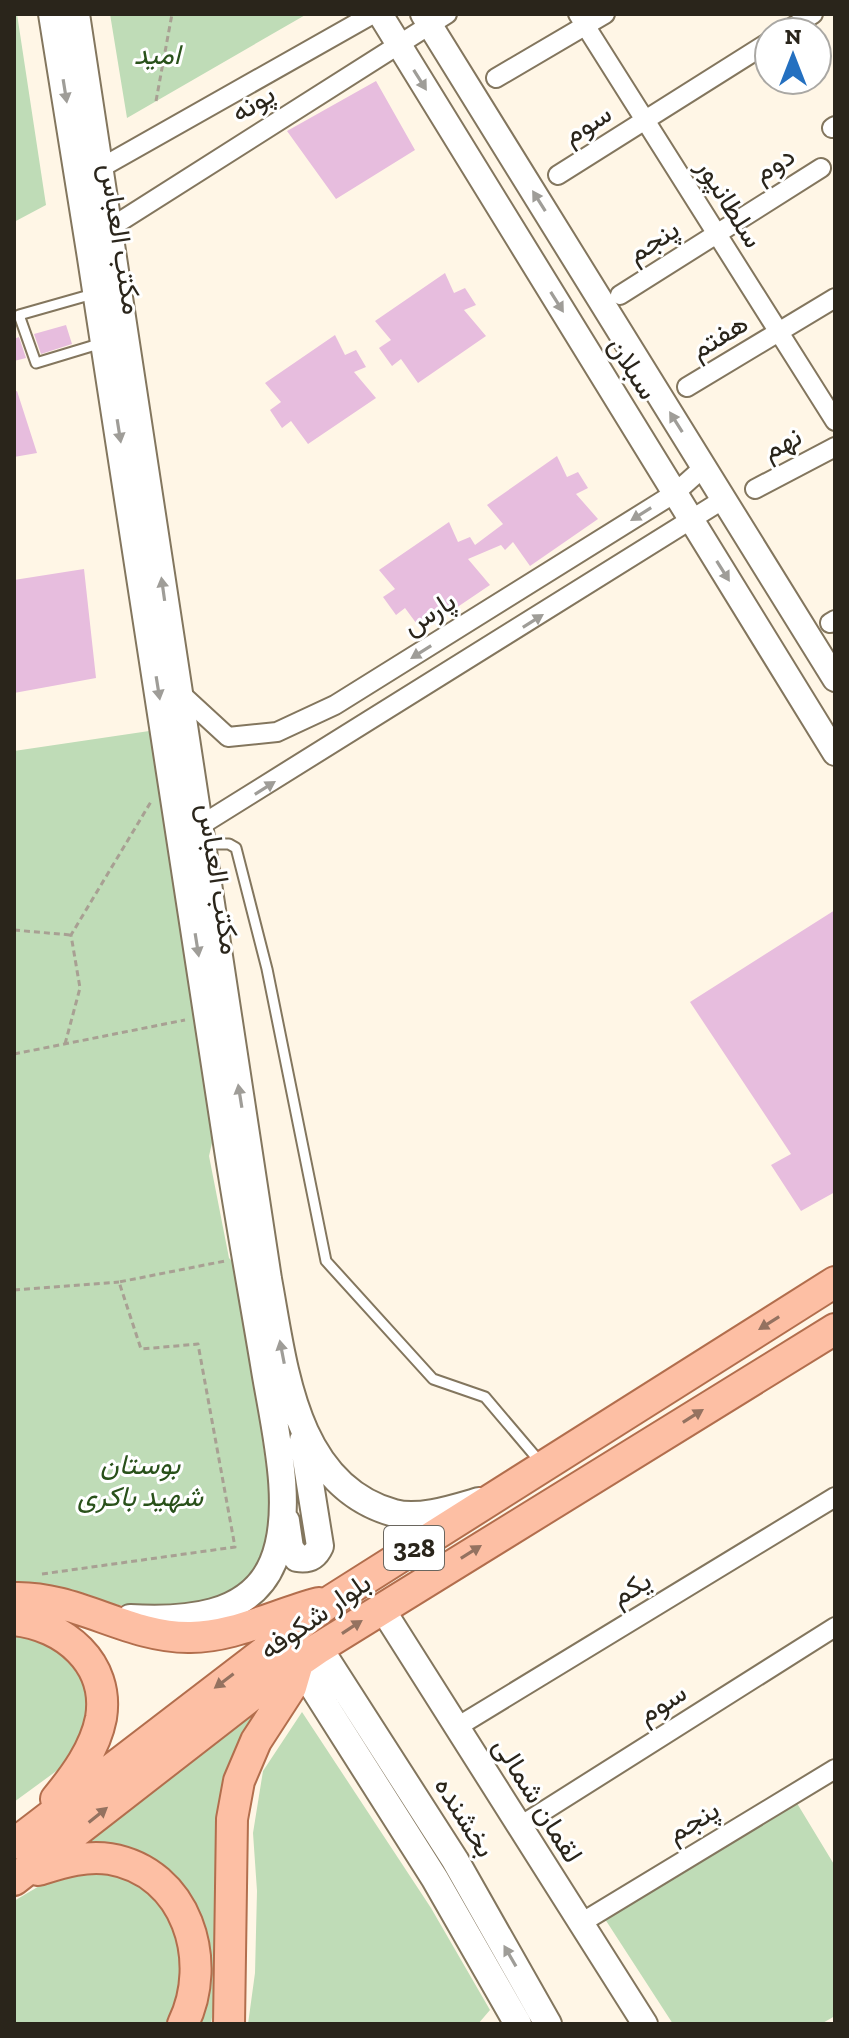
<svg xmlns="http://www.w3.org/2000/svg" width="849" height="2038" viewBox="0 0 849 2038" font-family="'Zilla Slab',Vazirmatn,serif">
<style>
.green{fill:#bfdcb7}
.building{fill:#e7bdde}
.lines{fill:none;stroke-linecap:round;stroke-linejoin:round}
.service-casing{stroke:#83765e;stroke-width:13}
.minor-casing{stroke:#83765e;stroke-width:22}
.tertiary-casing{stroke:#83765e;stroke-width:28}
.secondary-casing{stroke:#83765e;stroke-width:30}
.primary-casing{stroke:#b26e4d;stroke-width:34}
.path{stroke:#a8a093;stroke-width:3;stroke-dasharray:6 4;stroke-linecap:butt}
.service{stroke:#fff;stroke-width:9}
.minor{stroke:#fff;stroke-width:18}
.tertiary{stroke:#fff;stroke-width:24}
.secondary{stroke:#fff;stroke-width:26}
.primary{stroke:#fdbfa4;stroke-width:30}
.oneway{fill:#9f9d98}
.oneway2{fill:#947260}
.labels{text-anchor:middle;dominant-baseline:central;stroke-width:6;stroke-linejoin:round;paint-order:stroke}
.shield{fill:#fff;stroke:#6a665f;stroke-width:2}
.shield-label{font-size:26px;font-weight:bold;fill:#2a251b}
.park-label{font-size:28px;font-style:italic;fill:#29511a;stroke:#fff}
.street-label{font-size:28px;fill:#2a251b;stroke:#fff}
</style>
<rect width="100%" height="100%" fill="#fff6e6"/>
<!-- green -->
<path class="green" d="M14,14H17L46,205L14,222Z
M110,14H307L127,118Z
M156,730L217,1121L209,1156L229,1258L238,1268L272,1508C271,1528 269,1558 257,1574C214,1633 76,1598 14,1588V751Z
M14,1632L54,1642L87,1680L89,1725L66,1764L14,1802Z
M286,1678L255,1720L211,2024H196L184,1897L62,1853Z
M302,1712L431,1908L490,2010L478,2024H248L255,1973L257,1891L253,1833L263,1771Z
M795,1800L835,1866V2016L821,2024H673L603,1916Z
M93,1870L130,1878L155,1896L176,1920L186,1986L172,2024H14V1901L63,1872Z"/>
<!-- building -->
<path class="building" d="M376,81L415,150L336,199L287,131Z
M445,273L454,293L465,288L476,305L464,310L486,336L418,383L401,359L392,366L379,348L391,340L375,321Z
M66,325L72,344L41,354L34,334Z
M335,335L345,355L356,350L366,367L354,372L376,398L308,444L291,421L282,428L270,410L281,402L265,383Z
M19,337L26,358L14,361V339Z
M17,391L37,453L14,457V392Z
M557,456L567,477L578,472L588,488L576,494L598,519L530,566L513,542L505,550L501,545L468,559L490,585L422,631L405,608L396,615L383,597L395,589L379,570L449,522L458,542L470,537L475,545L503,524L487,505Z
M84,569L96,678L14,693V580Z
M835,910V1192L801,1211L771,1165L791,1154L690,1002Z"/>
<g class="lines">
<defs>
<path id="service" d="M93,294L19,315L36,363L102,343
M204,844H229L236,848L267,969L326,1261L433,1379L485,1397L541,1463"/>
<path id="minor" d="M578,14L835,421
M785,32L813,14
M496,78L605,14
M832,128L835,126
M90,174L373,14
M558,175L769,42
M102,233L447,14
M620,295L821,168
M687,387L835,298
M755,489L835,447
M830,623L835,620
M178,691L228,737L277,732L335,705L675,493L704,467
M190,832L724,499
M457,1727L835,1497
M520,1826L835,1627
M581,1923L835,1769"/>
<path id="tertiary" d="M380,14L835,753
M423,14L835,679
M381,1607L645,2024"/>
<path id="secondary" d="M52,14C114,392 168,771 228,1150C239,1221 252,1293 264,1364C273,1422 296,1507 273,1562C250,1618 183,1621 130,1618
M76,14L268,1279C284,1364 293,1485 394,1513C419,1520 455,1508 479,1501
M286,1521L290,1548L297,1558C309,1560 315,1557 320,1546L303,1440
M319,1648L455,1860L548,2024
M298,1663L435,1879L518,2024"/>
<path id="primary" d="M14,1598C76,1596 127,1637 188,1637C232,1638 276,1614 319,1603
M14,1620C64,1625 110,1663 101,1718C95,1749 75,1776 56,1799
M14,1844L332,1600L835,1282
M38,1870C61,1863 85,1855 110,1859C187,1872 214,1961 183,2024
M14,1880L261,1688L319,1648L835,1329
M229,2024L232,1819L239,1781L256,1741L291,1687L298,1663"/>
</defs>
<!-- service casing -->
<use href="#service" class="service-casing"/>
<!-- minor casing -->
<use href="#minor" class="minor-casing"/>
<!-- tertiary casing -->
<use href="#tertiary" class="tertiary-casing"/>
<!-- secondary casing -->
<use href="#secondary" class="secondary-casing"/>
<!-- primary casing -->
<use href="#primary" class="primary-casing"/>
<!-- path -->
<path class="path" d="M156,101L172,14
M14,930L71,935
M65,1044L80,988L71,935L152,800
M14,1054L185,1020
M14,1290L119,1282
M42,1574L235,1547L198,1344L141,1349L119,1282L225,1261"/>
<!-- service -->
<use href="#service" class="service"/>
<!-- minor -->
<use href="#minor" class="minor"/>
<!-- tertiary -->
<use href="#tertiary" class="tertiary"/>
<!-- secondary -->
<use href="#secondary" class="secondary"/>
<!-- primary -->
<use href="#primary" class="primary"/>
</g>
<!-- one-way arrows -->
<defs><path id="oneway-solid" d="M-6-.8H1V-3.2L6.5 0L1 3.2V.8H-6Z" transform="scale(2)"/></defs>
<g class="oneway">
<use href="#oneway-solid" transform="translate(420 80) rotate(58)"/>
<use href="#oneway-solid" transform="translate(65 91) rotate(81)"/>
<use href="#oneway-solid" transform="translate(539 201) rotate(-122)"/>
<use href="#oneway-solid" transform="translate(557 302) rotate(58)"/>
<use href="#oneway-solid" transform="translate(676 422) rotate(-122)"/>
<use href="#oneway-solid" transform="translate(119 431) rotate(81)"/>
<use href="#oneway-solid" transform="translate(641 514) rotate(148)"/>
<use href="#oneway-solid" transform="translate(723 571) rotate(58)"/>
<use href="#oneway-solid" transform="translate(163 589) rotate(-98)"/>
<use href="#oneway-solid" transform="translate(533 621) rotate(-32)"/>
<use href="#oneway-solid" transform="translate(421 652) rotate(148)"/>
<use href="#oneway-solid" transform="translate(158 688) rotate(81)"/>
<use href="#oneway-solid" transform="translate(265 788) rotate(-32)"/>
<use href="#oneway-solid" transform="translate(197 945) rotate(81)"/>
<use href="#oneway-solid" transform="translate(240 1096) rotate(-99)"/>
<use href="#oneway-solid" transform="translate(282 1352) rotate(-101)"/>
<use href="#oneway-solid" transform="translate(510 1956) rotate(-120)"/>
</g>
<g class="oneway2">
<use href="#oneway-solid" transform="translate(769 1323) rotate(148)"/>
<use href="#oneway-solid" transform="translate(693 1416) rotate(-32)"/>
<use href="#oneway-solid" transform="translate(471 1552) rotate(-32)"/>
<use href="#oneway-solid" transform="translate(352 1627) rotate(-33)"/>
<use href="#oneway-solid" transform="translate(224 1681) rotate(143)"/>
<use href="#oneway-solid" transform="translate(98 1815) rotate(-39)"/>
</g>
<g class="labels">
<!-- shield labels -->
<rect class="shield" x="384" y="1526" width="60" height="44" rx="6"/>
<g class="shield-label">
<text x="414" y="1548">328</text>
</g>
<!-- park labels -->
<g class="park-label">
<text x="157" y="54">امید</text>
<text x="140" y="1464">بوستان<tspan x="140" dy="32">شهید باکری</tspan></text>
</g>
<!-- street labels -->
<g class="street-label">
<text transform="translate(253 103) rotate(-32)">پونه</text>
<text transform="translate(587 124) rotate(-32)">سوم</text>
<text transform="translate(774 164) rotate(-32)">دوم</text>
<text transform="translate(730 203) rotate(58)">سلطانپور</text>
<text transform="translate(121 239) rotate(81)">مکتب العباس</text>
<text transform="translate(653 241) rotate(-33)">پنجم</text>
<text transform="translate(719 336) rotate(-31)">هفتم</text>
<text transform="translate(633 368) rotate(58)">سبلان</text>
<text transform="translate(782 443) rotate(-27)">نهم</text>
<text transform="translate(429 613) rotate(-32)">پارس</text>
<text transform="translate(219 879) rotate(81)">مکتب العباس</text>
<text transform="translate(631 1588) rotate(-31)">یکم</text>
<text transform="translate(315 1616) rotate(-35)">بلوار شکوفه</text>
<text transform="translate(662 1703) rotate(-32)">سوم</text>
<text transform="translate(538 1800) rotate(58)">لقمان شمالی</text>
<text transform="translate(465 1817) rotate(58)">بخشنده</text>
<text transform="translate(693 1821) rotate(-31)">پنجم</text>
</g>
</g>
<!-- border -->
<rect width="849" height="2038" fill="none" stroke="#2a251b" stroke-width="32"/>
<!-- north arrow -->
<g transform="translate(793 56)"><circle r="38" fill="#ffffff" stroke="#aaa8a4" stroke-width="2"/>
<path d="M0-6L14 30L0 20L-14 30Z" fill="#2470c0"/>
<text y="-12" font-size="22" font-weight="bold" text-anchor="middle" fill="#2a251b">N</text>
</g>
</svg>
